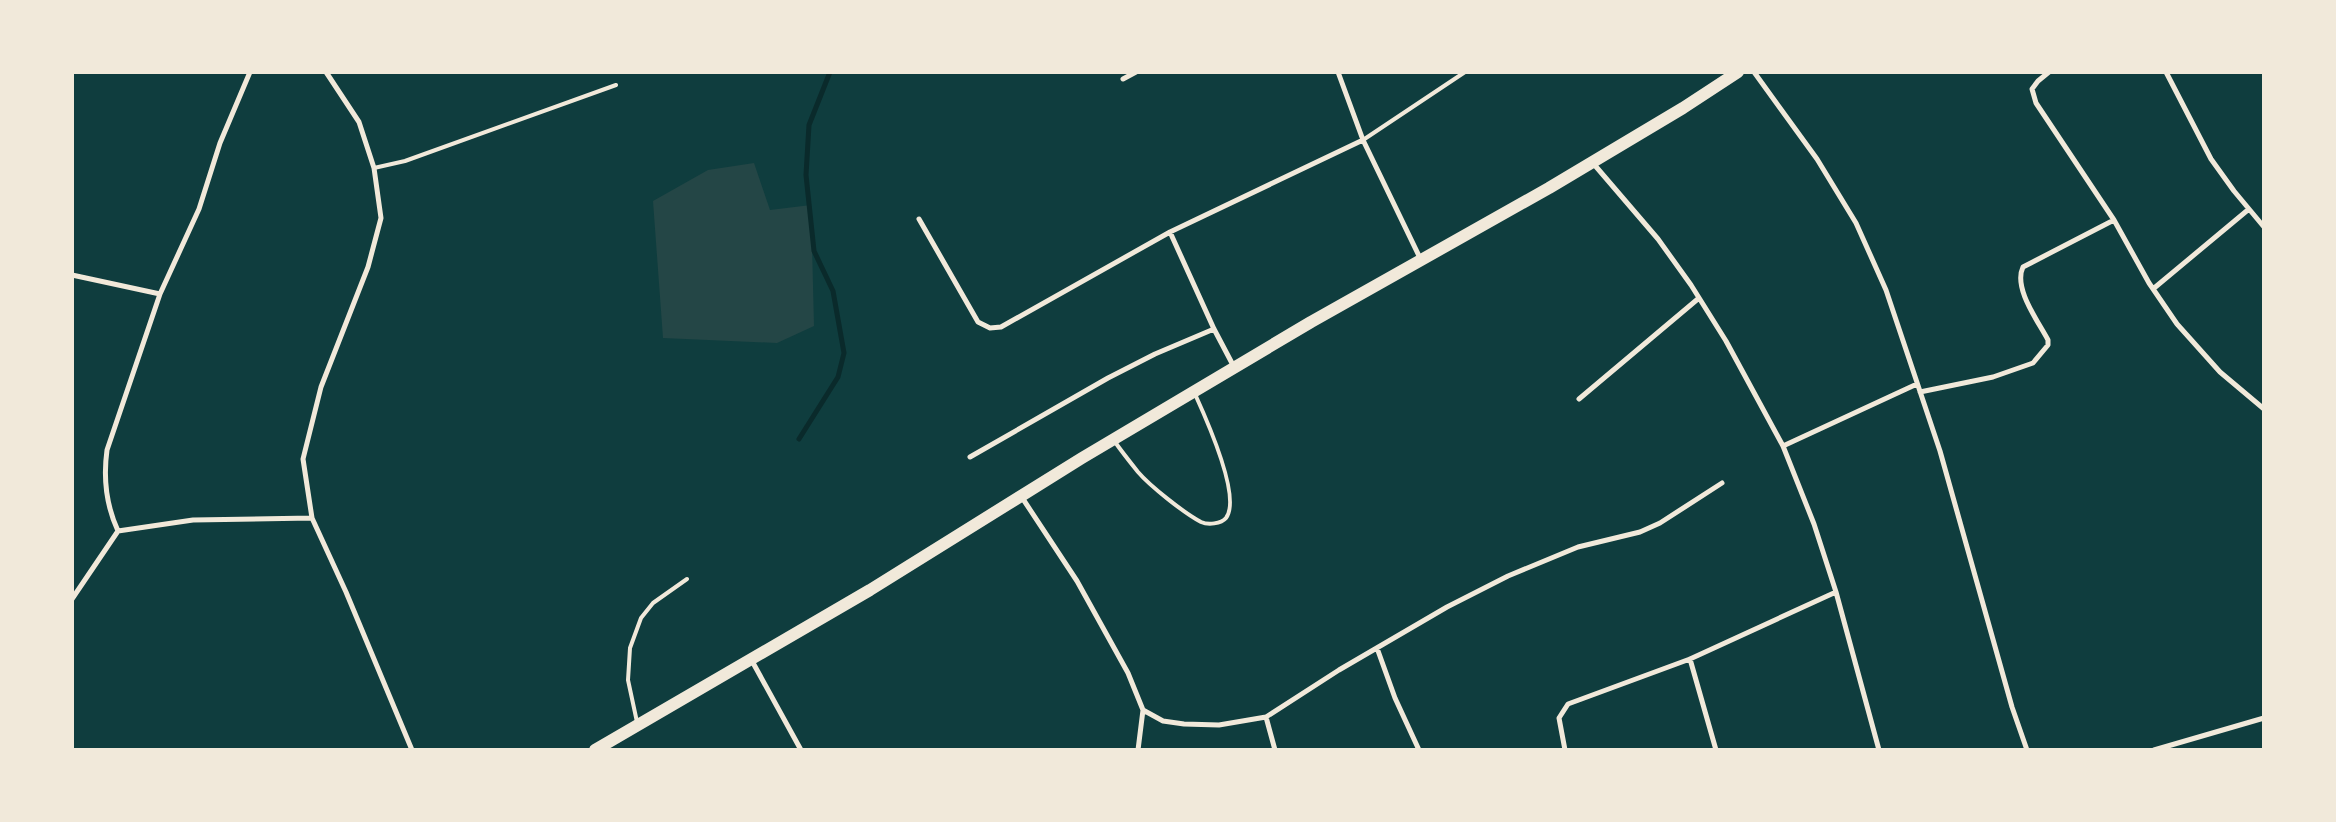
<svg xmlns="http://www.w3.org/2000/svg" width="2336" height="822" viewBox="0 0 2336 822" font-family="'Archivo Narrow',sans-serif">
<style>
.green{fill:#244646}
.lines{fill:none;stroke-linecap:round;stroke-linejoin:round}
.stream{stroke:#0a2a2b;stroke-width:5}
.service{stroke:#f1e9da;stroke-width:4}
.minor{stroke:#f1e9da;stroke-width:5}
.trunk{stroke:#f1e9da;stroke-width:12}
</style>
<rect width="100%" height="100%" fill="#0f3d3e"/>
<!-- green -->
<path class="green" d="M754,163L770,210L811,205L814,326L777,343L663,338L653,201L708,170Z"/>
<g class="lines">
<!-- stream -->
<path class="stream" d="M799,439L838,377L844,353L833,291L814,251L806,175L809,125L830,72"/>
<!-- service -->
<path class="service" d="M1363,140L1465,72
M374,168L405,161L616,85
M1115,442C1122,452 1130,462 1138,472C1150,486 1184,513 1201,522C1208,525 1221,524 1226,518C1242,497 1205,416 1195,394
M637,722L628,680L630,648L641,618L653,603L687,579"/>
<!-- minor -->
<path class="minor" d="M326,72L359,122L374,168L381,218L368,267L321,387L303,459L312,518L346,592L412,750
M1338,72L1363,140L1421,260
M1754,72L1817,159L1856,223L1886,290L1940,451L2012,707L2027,750
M2049,72L2038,81L2032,89L2036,103L2114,220L2149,283L2177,324L2220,372L2264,409
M2166,72L2211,159L2234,191L2264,227
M1123,79L1136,72
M1592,162L1658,239L1691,285L1726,341L1783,446L1814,524L1836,592L1879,750
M919,219L978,322L990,328L1001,327L1170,232L1363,140
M1170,232L1214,329L1234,367
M72,275L160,294
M2153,289L2249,209
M1920,392L1993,377L2033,363L2048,345V340C2038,321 2013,288 2023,267L2114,220
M1579,399L1699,298
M1783,446L1917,384
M970,457L1108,378L1155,354L1214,329
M1021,496L1077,581L1128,673L1143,710L1138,750
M118,531C106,505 103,479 107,450L160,294L199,209L220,143L250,72
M72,599L118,531L193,520L312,518
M1377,648L1395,698L1419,750
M1690,659L1716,750
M752,661L801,750
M1143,710L1163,721L1184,724L1219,725L1266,717L1339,670L1447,607L1508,576L1578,547L1640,532L1660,523L1722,483
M1266,717L1275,750
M1565,750L1559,718L1568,704L1690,659L1836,592
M2154,750L2264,718"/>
<!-- trunk -->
<path class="trunk" d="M595,750L870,590L1082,458L1311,322L1549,188L1683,108L1738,72"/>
</g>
<!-- border -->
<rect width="2336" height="822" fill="none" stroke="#f1e9da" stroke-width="148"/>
</svg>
